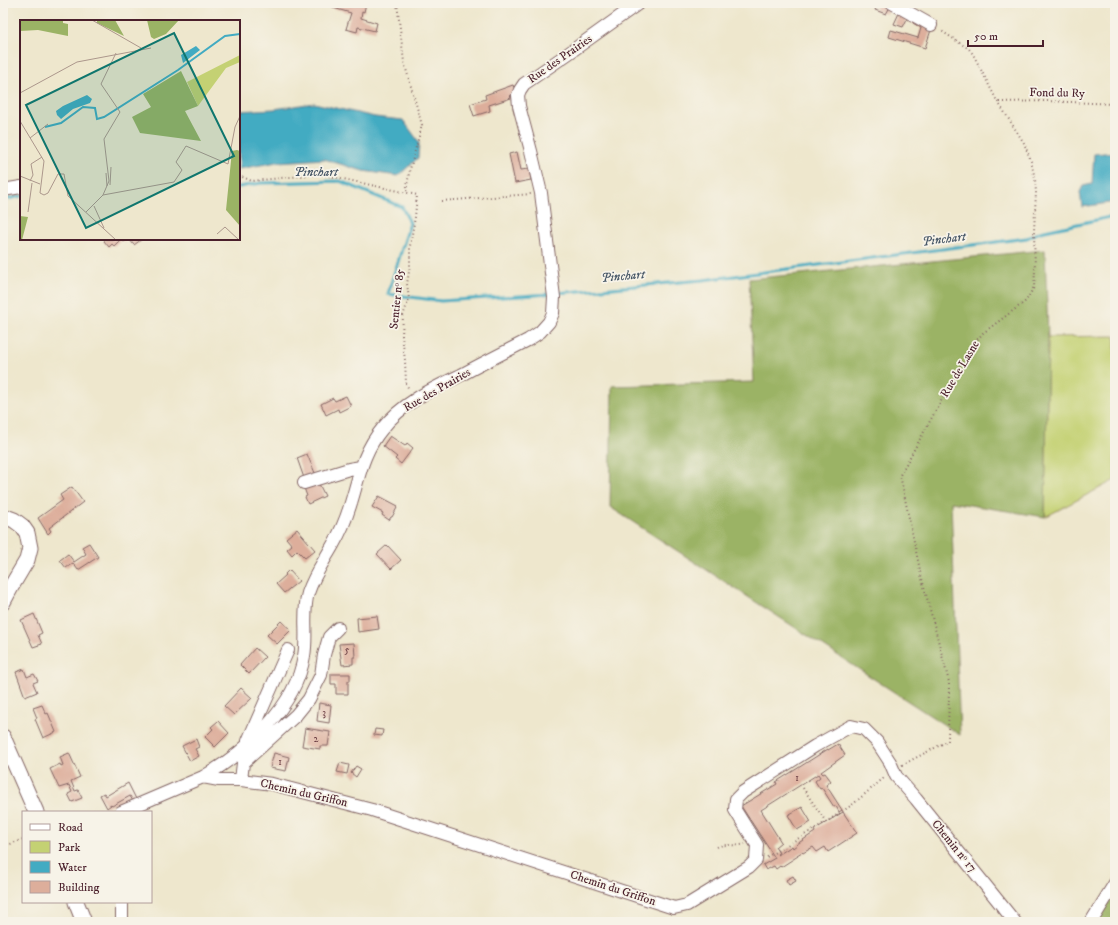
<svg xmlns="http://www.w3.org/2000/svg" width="1118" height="925" viewBox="0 0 1118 925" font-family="'IM FELL DW Pica',serif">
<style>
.green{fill:#c4d173;stroke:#87784f}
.forest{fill:#9bb365;stroke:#726948}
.water{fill:#42abc2;stroke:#466576}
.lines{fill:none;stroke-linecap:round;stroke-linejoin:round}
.stream{stroke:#42abc2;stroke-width:3}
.building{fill:#ddae9b}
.minor-casing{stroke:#836564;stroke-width:14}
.major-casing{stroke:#836564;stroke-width:17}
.path{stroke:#836564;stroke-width:2;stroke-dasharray:1 3;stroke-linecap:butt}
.minor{stroke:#fff;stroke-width:12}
.major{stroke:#fff;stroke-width:15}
.labels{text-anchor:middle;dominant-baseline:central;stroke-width:3.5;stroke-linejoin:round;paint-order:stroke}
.number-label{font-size:10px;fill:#6f4347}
.street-label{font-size:12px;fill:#4a1f2b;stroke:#f7f3e8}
.water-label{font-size:13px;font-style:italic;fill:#475767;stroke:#f7f3e8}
.inset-river{fill:none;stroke:#42abc2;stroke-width:2}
.inset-road{fill:none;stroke:#ac978c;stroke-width:1}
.view{fill:#0f766e;fill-opacity:0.15;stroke:#0f766e;stroke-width:2}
.inset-edge{fill:none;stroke:#4a1f2b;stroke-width:2}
</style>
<rect width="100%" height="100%" fill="#f7f3e8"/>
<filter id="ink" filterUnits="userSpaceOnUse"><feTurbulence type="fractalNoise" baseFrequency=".025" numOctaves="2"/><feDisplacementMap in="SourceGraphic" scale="8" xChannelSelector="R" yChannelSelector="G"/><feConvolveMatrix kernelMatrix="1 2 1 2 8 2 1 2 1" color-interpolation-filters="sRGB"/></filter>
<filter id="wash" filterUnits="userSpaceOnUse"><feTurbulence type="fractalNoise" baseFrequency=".012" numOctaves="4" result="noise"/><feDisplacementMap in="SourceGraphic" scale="16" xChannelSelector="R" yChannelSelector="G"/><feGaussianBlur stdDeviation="0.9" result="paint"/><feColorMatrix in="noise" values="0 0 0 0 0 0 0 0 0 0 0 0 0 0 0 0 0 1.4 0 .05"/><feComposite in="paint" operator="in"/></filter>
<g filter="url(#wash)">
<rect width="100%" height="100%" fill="#eee7cd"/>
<!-- green -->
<path class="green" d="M1115,336V480L1045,517L1048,337Z"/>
<!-- forest -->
<path class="forest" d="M1045,250L1048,337L1045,517L951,502L960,735L610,507L612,386L754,382L749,279Z
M1115,894V922H1095Z"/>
<!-- water -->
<path class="water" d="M314,103L375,117L403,120L419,142L418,158L398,176L363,171L324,159L277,162L239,169V111L274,109Z
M1115,152V202L1082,207L1080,192L1083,186L1092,184L1094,154Z"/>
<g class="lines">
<!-- stream -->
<path class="stream" d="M239,187L261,183L340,181L402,207L410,223L388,294L441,301L550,294
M3,200L21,196
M556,293L703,280L1027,238L1040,232L1115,216"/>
</g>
<g id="blocks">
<!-- building -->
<path class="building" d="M334,3H347L355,6L356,3H366L364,12L362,11L361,18L377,23L375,31L358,27L357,32L346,29L351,13L333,8Z
M878,3L890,7L886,14L875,10Z
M900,11L908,17L903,27L894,24Z
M913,19L931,30L925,48L889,37L891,30L918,38L921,28L913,23Z
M513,85L516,93L510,95L511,98L489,105L490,111L474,116L470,104L486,99L485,95Z
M517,152L521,170L529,169L531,180L515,183L509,154Z
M106,239H127L124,242L121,239L114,246L112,244L109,247L104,241Z
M129,239H142L134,245Z
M346,396L351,406L339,412L338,409L326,415L321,404L333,398L335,401Z
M390,436L405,446L407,443L413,448L401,464L395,459L397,457L383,446Z
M307,454L315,473L304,478L297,458Z
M318,482L325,496L308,504L305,497L307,496L304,488Z
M72,487L83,502L49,528L51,531L48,534L38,518L63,500L60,495Z
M379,496L398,506L392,517H391L389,520L382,515L383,513L372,507Z
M297,529L315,550L305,558L297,550L292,555L287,549L292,545L286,538Z
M89,543L98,557L78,570L73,563L66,568L60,560L68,554L74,562L86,554L82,547Z
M387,545L401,560L391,569L377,554Z
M289,570L299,581L284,593L276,584L286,575L285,574Z
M34,614L42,633L38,635L42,644L33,647L21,620Z
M377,616L379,629L358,632L357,618Z
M281,621L291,630L277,644L267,635Z
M354,643L355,657H353V664L342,665L339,644Z
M255,648L265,657L249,674L240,665Z
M24,669L27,677L34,674L38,681L33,683L37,692L25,697L16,672Z
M331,674H350V681H348V694H336V684H331Z
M241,688L252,698L234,715L224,706Z
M319,703L331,705L329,723L317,721Z
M42,705L46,714L48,713L56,732L43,738L35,719L37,718L33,708Z
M218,721L229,733L215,747L205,737L213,729L211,727Z
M305,728L330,732L328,746H320V749L302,746Z
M375,729L383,730L382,736L374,735Z
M196,739L199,747L195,749L199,756L190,761L182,746Z
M838,744L845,755L821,772L823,774L825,773L831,781L826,785L842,810L839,812L836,806L834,807L822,788L820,789L815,781L820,777L818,774L761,810L781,842L775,847L779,853L777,854L778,855L792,846L793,848L798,844H797L815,832L814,830L843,812L857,833L828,852L825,847L817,852L813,847L803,853L802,852L797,855L798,856L781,867L780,866L776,869L774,866L766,870L763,865L775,858L741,806L777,784L776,782L828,749V750Z
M69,753L80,777L71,781L75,791L78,790L82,798L72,802L68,794L72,792L69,785L59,788L50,769L60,764L61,766L63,765L60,757Z
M274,753L289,757L286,771L270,768Z
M340,763L349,765L347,774L337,772Z
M356,766L361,769L356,777L351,773Z
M128,783L136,799L133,801L130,796L112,806L111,805L107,808L100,795L104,793L106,796Z
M802,807L811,822L797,830L788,815Z
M793,876L796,881L789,885L786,880Z"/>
</g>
</g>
<g filter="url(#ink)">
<use href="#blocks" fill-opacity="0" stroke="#836564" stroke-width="1"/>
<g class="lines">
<defs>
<path id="minor" d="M892,3L931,25
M3,190L21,187
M304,483L349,469L361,467
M248,741L288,650
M203,777L219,780H241L272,784L372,810L674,908L687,905L749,867L756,860L757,845L735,810L736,799L743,792L815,746L851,726L864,729L877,742L890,762L896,776L916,799L1015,922
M241,780L243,763L296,715L309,699L321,675L324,655L329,637L338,628
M121,812L203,777C246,752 296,707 304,656C308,635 302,613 308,593C314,575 324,561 333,545C340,533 346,519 350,506C359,478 362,453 382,429C402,403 432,389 461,375C483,363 505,352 528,340L540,332L549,322L553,313L554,297L541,193L531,151L519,106L518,95L520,90L524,84L569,53L639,3
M122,922V902
M1091,922L1115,883"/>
<path id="major" d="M3,516L14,520L22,526L27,533L30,548L27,560L11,587L3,602
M3,737L36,812
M76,902L84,922"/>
</defs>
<!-- minor casing -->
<use href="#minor" class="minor-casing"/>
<!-- major casing -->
<use href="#major" class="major-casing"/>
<!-- path -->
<path class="path" d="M397,3L404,62L422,125L409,173L406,193
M999,102L1047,101L1115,104
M239,177L240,176L252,181L320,174L417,195L415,217L410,246V266L407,284L409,299L403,316L402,336L405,360L406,383L409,390
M442,201L531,194
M902,765L948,741L949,682L921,575L900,475L971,347L983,333L1026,301L1034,287L1035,271L1034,231L1036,192L1035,179L1031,161L1024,143L996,99L973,54L969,49L940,30
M803,788L826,822
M3,847L23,839
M717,847C724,843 736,847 745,844
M767,857L826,822L852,805L885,777"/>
<!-- minor -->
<use href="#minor" class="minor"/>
<!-- major -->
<use href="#major" class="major"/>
</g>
</g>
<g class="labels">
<!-- number labels -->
<g class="number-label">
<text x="347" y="650">5</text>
<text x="324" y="713">3</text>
<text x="316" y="739">2</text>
<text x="280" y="762">1</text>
<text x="797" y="778">1</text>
</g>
<!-- street labels -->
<g class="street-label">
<text transform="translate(560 59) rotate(-35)">Rue des Prairies</text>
<text transform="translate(1057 93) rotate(1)">Fond du Ry</text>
<text transform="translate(397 299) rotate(-84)">Sentier nᵒ 85</text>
<text transform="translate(960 369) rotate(-59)">Rue de Lasne</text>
<text transform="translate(437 390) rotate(-30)">Rue des Prairies</text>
<text transform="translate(304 793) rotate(13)">Chemin du Griffon</text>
<text transform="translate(954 846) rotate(51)">Chemin nᵒ 17</text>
<text transform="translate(613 888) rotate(18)">Chemin du Griffon</text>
</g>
<!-- water labels -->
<g class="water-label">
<text x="316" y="172">Pinchart</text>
<text transform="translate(944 239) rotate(-7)">Pinchart</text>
<text transform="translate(623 276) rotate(-5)">Pinchart</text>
</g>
</g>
<!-- overview -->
<g transform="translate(20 20)">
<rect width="220" height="220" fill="#eee7cd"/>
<path d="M220,35V42L206,48L178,86L167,62Z" fill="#c4d173"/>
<path d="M0,0H43V3L48,4V16L18,10L0,11ZM77,0H95L104,16L77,3ZM127,0H159L146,14L134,19L131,17ZM161,51L178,86L165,91L181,121L120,113L112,97L131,87L123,74ZM217,130L220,131V206L206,190L212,131ZM0,196L8,197L2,220H0Z" fill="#9bb365"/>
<path d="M176,26L180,30L163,43L161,35ZM67,75L72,79L70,83L53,89L41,99L37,95L36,91L43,86Z" fill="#42abc2"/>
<path class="inset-river" d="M25,107L41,103L63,87L75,88L77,99L84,97L158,50L205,16L220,14"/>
<path class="inset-road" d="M72,0L121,28M0,73L57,42L131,28M0,101L24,141L20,173L24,175L28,173L38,154H44L48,176L96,220M10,118L28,104M86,153L87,166M0,156L20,164M10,161L13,155L11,144L22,137M90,165L91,147M83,175L154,162L162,150L156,142L166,126L208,144L215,107L220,96M74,186L84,208M8,192L12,163M66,192L83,175L89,161L84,119L100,92L81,64L96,33M197,214L205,207L219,220"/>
<path class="view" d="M154,13L214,136L66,208L6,85Z"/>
<rect width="220" height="220" class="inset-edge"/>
</g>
<!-- margin -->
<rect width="1118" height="925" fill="none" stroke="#f7f3e8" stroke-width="16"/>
<!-- legend -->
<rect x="22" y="811" width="130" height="92" fill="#f7f3e8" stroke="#b29e9c"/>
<rect x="30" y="824" width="20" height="6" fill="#ffffff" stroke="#b29e9c"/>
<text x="58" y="831" font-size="12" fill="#4a1f2b">Road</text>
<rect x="30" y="841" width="20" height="12" fill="#c4d173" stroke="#b29e9c"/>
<text x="58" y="851" font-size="12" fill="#4a1f2b">Park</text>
<rect x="30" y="861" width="20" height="12" fill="#42abc2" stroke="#b29e9c"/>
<text x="58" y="871" font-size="12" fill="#4a1f2b">Water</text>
<rect x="30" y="881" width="20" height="12" fill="#ddae9b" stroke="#b29e9c"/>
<text x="58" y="891" font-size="12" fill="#4a1f2b">Building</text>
<!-- scale -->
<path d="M968 40v6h75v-6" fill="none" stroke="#4a1f2b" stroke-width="2"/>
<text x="974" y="40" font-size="12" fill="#4a1f2b" stroke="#f7f3e8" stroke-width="3" paint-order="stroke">50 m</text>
</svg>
